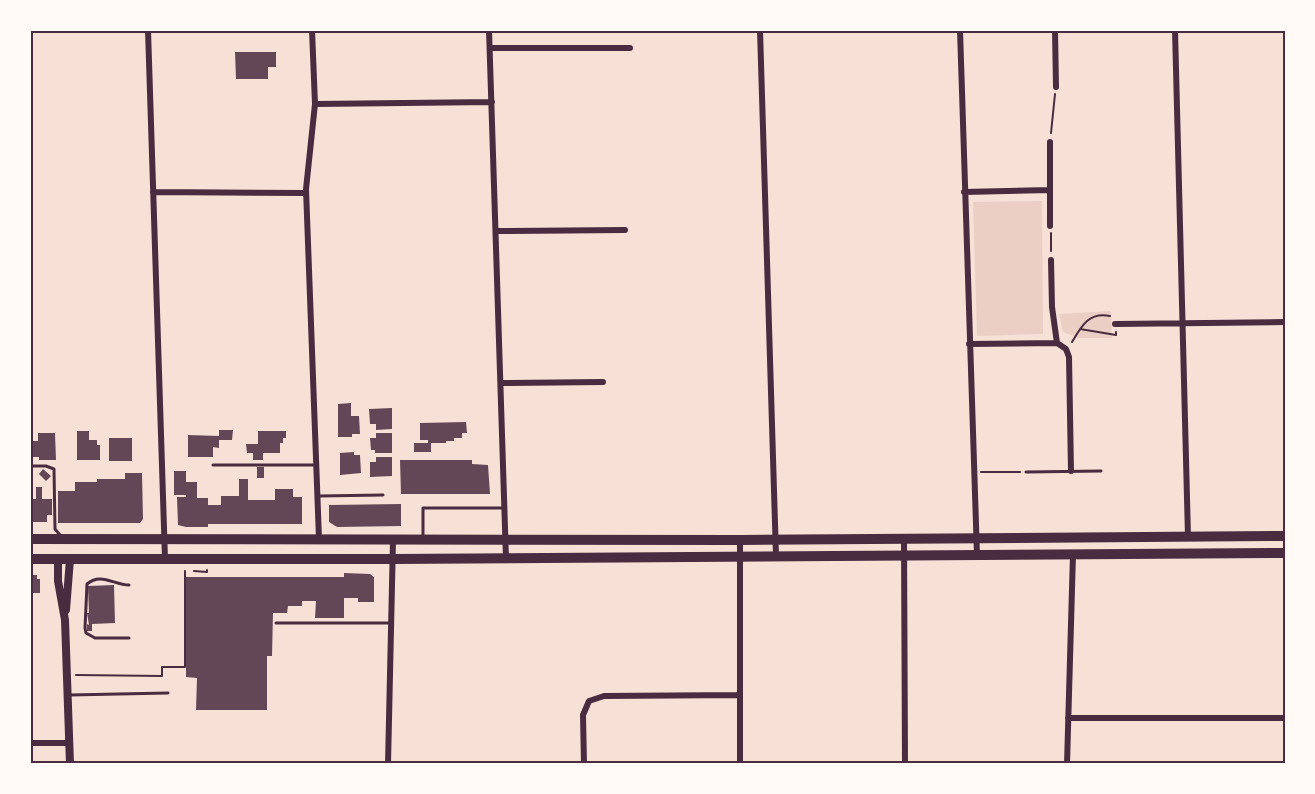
<svg xmlns="http://www.w3.org/2000/svg" width="1315" height="794" viewBox="0 0 1315 794" font-family="Spectral,serif">
<style>
.green{fill:#ebcfc5}
.building{fill:#644757}
.lines{fill:none;stroke-linecap:round;stroke-linejoin:round}
.path{stroke:#4a2c40;stroke-width:2}
.service{stroke:#4a2c40;stroke-width:3}
.minor{stroke:#4a2c40;stroke-width:6}
.tertiary{stroke:#4a2c40;stroke-width:8}
.primary{stroke:#4a2c40;stroke-width:10}
.neatline{fill:none;stroke:#4a2c40;stroke-width:2}
</style>
<rect width="100%" height="100%" fill="#f7e1d7"/>
<!-- green -->
<path class="green" d="M1042,201L1043,334L977,336L973,202Z
M1111,311L1112,338H1079L1063,332L1059,314Z"/>
<!-- building -->
<path class="building" d="M235,52H276V67H268V79H236Z
M351,403V416H359L360,434H352V437H338V404Z
M392,408V429L376,430V424H370L369,409Z
M466,422L467,433H462V438H454V441H446V443H431V452H414V443H428V440H420V423Z
M219,430H233L232,440H219V448L213,447V457H188V435L219,436Z
M77,431H89V440H97V445H100V460H77Z
M258,431H286V438H283V443H280V453H263V460H253V453H247L246,444H258Z
M38,433H55L56,460H39V457H30V441H38Z
M376,433H392V453H375V450H371L370,438H376Z
M109,438H132V461H109Z
M354,452V455H360L361,473L340,475V453Z
M376,457H392V476L370,477V462H376Z
M400,460H472V464L488,465L490,494H401Z
M257,467H264V478H257Z
M30,469H33V499H36V487H42V499H52V515H47V522H33V527H30Z
M43,469L51,476L46,481L39,474Z
M174,471H186V482H197V498H208V505H221V496H239V479H248V500H275V489H293V497H302V524H208V527H186L178,525L177,497H186V495H174Z
M125,473H142L143,519L140,523H58V491H75V482H97V479H125Z
M401,504V526L337,527L329,522V505Z
M344,573L370,574L374,577V602H358V598H344V618H315L316,601H302V606H288L287,613H273L272,656H267V710H196L197,678L186,677V577H344Z
M30,575H37V579H40V593H30Z
M114,585L115,623L92,624V631H87V624L89,625L87,613H89L88,586Z"/>
<g class="lines">
<!-- path -->
<path class="path" d="M1051,133L1055,94
M1051,233V251
M1080,329L1116,335V332
M1072,342C1082,325 1089,312 1110,316
M981,472H1020
M194,571L207,572V570
M76,675L162,676V667H185V571"/>
<!-- service -->
<path class="service" d="M213,465H316
M30,466H46L54,469L55,529L60,535
M1026,472L1101,471
M319,496L383,495
M423,538V508H503
M129,585C114,585 101,572 87,584L85,628L86,633L95,638H129
M276,623H390
M70,695L168,693"/>
<!-- minor -->
<path class="minor" d="M148,30L165,559
M312,30L315,104L306,189L319,539
M489,30L506,559
M760,30L776,556
M960,30L977,555
M1055,30L1056,87
M1175,30L1188,537
M490,48H630
M315,104L492,102
M1050,142V226
M153,192L306,193
M964,192L1050,190
M496,231L625,230
M1051,260L1052,307L1057,343
M1115,324L1285,322
M969,344L1057,343L1066,349L1069,357L1071,471
M502,383L603,382
M904,538L905,764
M1068,718H1285
M30,743H69
M388,764L393,540
M584,764L583,715L589,701L604,696L740,695
M740,764V540
M1067,764L1073,554"/>
<!-- tertiary -->
<path class="tertiary" d="M58,559V581L65,620L70,764
M66,610L70,559"/>
<!-- primary -->
<path class="primary" d="M30,539L740,540L1285,536
M30,559H393L1285,553"/>
</g>
<!-- border -->
<rect width="1315" height="794" fill="none" stroke="#fffaf5" stroke-width="63"/>
<rect x="32" y="32" width="1252" height="730" class="neatline"/>
</svg>
